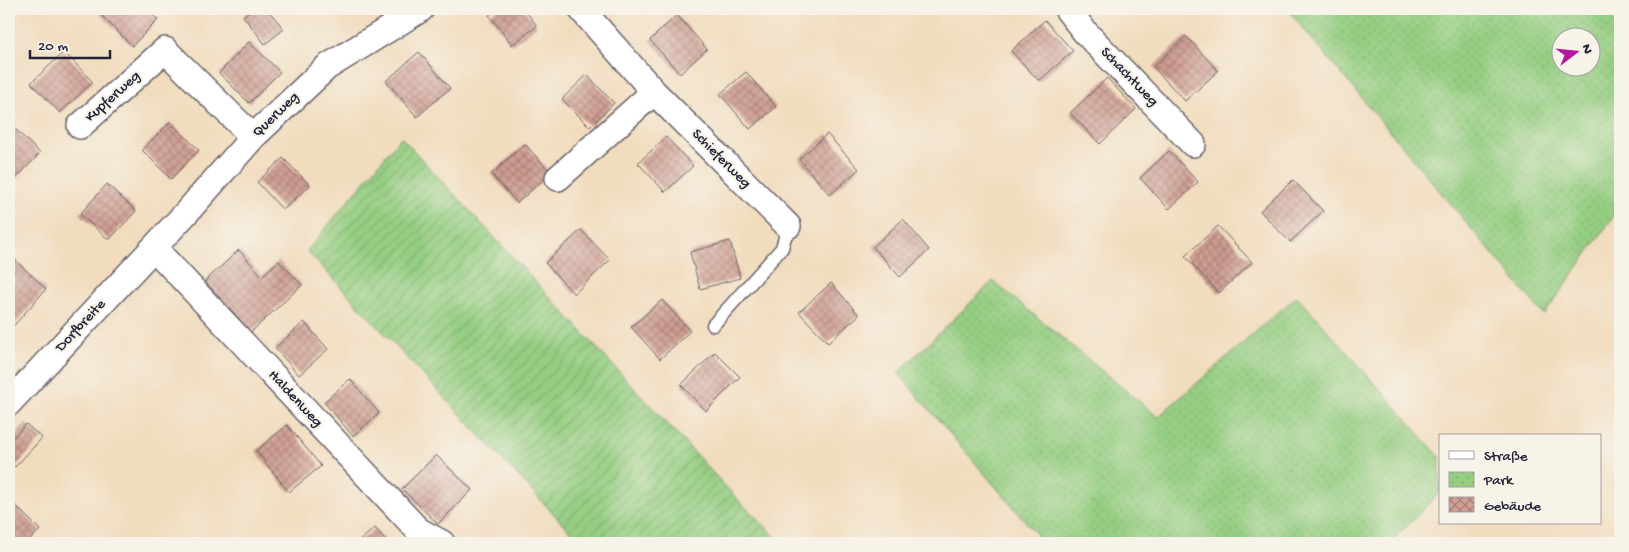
<svg xmlns="http://www.w3.org/2000/svg" width="1629" height="552" viewBox="0 0 1629 552" font-family="'Gochi Hand',sans-serif">
<style>
.park{fill:url(#park-dots);stroke:#5c785e;fill-rule:evenodd}
.garden{fill:url(#garden-furrows);stroke:#5c785e}
.building{fill:url(#building-cross-hatch)}
.lines{fill:none;stroke-linecap:round;stroke-linejoin:round}
.lane-casing{stroke:#6a6369;stroke-width:15}
.street-casing{stroke:#6a6369;stroke-width:28}
.lane{stroke:#fff;stroke-width:12}
.street{stroke:#fff;stroke-width:25}
.labels{text-anchor:middle;dominant-baseline:central;stroke-width:4.5;stroke-linejoin:round;paint-order:stroke}
.street-label{font-size:15px;fill:#22223b;stroke:#f7f3e8}
</style>
<defs>
<pattern id="park-dots" width="8" height="8" patternUnits="userSpaceOnUse" patternTransform="scale(1.25)"><rect width="8" height="8" fill="#95ce82"/><path d="M2 2h.1M6 6h.1" fill="none" stroke="#80b171" stroke-width="1.8" stroke-linecap="round"/></pattern>
<pattern id="garden-furrows" width="10" height="10" patternUnits="userSpaceOnUse" patternTransform="scale(1.25)"><rect width="10" height="10" fill="#95ce82"/><path d="M-1 1l2-2M0 10L10 0M9 11l2-2" fill="none" stroke="#80b171"/></pattern>
<pattern id="building-cross-hatch" width="8" height="8" patternUnits="userSpaceOnUse" patternTransform="scale(1.25)"><rect width="8" height="8" fill="#cf9d92"/><path d="M0 0l8 8M0 8l8-8" fill="none" stroke="#a88078"/></pattern>
</defs>
<rect width="100%" height="100%" fill="#f7f3e8"/>
<filter id="ink" filterUnits="userSpaceOnUse"><feTurbulence type="fractalNoise" baseFrequency=".02" numOctaves="2"/><feDisplacementMap in="SourceGraphic" scale="10" xChannelSelector="R" yChannelSelector="G"/><feConvolveMatrix kernelMatrix="1 2 1 2 8 2 1 2 1" color-interpolation-filters="sRGB"/></filter>
<filter id="wash" filterUnits="userSpaceOnUse"><feTurbulence type="fractalNoise" baseFrequency=".0096" numOctaves="4" result="noise"/><feDisplacementMap in="SourceGraphic" scale="20" xChannelSelector="R" yChannelSelector="G"/><feGaussianBlur stdDeviation="1.12" result="paint"/><feColorMatrix in="noise" values="0 0 0 0 0 0 0 0 0 0 0 0 0 0 0 0 0 1.4 0 .05"/><feComposite in="paint" operator="in"/></filter>
<g filter="url(#wash)">
<rect width="100%" height="100%" fill="#f1dcbe"/>
<!-- park -->
<path class="park" d="M1287,9H1620V207L1544,315ZM1562,38H1592V68H1562Z
M993,281L1158,417L1297,296L1440,457V492L1390,543H1044L898,373Z"/>
<!-- garden -->
<path class="garden" d="M401,137L739,501L782,543H581L579,541L307,251Z"/>
<g id="blocks">
<!-- building -->
<path class="building" d="M105,9H147L158,20L132,46L100,14Z
M252,9H267L284,29L265,44L243,16Z
M497,9H524L537,26L512,45L489,15Z
M677,15L707,49L680,74L650,40Z
M1045,20L1073,51L1039,81L1011,51Z
M1186,36L1218,71L1185,101L1153,67Z
M249,42L280,72L249,103L219,73Z
M64,52L93,82L60,113L31,83Z
M419,52L450,88L417,117L386,81Z
M746,72L776,107L750,129L720,94Z
M587,75L614,103L590,127L562,99Z
M1107,78L1136,109L1100,144L1070,113Z
M170,122L199,150L171,179L142,150Z
M9,123L40,153L9,186Z
M827,134L859,169L830,195L799,159Z
M666,137L693,166L665,192L638,163Z
M525,144L551,173L517,203L491,174Z
M1169,151L1198,182L1169,209L1140,178Z
M283,158L310,185L283,210L257,182Z
M1293,180L1323,211L1290,242L1260,211Z
M107,184L136,211L109,240L80,214Z
M903,219L929,250L900,277L873,247Z
M1218,226L1252,262L1219,293L1185,256Z
M581,230L610,260L574,294L545,263Z
M730,241L740,278L700,289L690,252Z
M239,250L262,276L279,261L302,285L251,332L205,281Z
M11,256L46,289L9,331V258Z
M831,283L859,315L828,343L799,312Z
M662,300L690,331L660,359L631,327Z
M304,322L328,349L299,375L275,348Z
M715,352L740,377L706,411L681,385Z
M350,379L379,413L353,436L324,402Z
M26,424L42,438L15,467L9,461V442Z
M287,425L321,466L289,492L256,451Z
M436,455L472,490L438,524L402,489Z
M9,499L40,530L27,543H9Z
M375,528L388,543H357Z"/>
</g>
</g>
<g filter="url(#ink)">
<use href="#blocks" fill-opacity="0" stroke="#6a6369" stroke-width="1"/>
<g class="lines">
<defs>
<path id="lane" d="M713,325L782,248L788,226"/>
<path id="street" d="M581,9L654,92L788,226
M1067,9L1085,32L1193,144
M80,126L165,50L253,137
M558,178L654,92
M154,248L418,530L442,543
M9,403L186,213L253,137L327,67L421,9"/>
</defs>
<!-- lane casing -->
<use href="#lane" class="lane-casing"/>
<!-- street casing -->
<use href="#street" class="street-casing"/>
<!-- lane -->
<use href="#lane" class="lane"/>
<!-- street -->
<use href="#street" class="street"/>
</g>
</g>
<g class="labels">
<!-- street labels -->
<g class="street-label">
<text transform="translate(1129 77) rotate(46)">Schachtweg</text>
<text transform="translate(113 97) rotate(-42)">Kupferweg</text>
<text transform="translate(276 115) rotate(-44)">Querweg</text>
<text transform="translate(721 159) rotate(45)">Schieferweg</text>
<text transform="translate(81 326) rotate(-47)">Dorfbreite</text>
<text transform="translate(295 399) rotate(47)">Haldenweg</text>
</g>
</g>
<!-- margin -->
<rect width="1629" height="552" fill="none" stroke="#f7f3e8" stroke-width="30"/>
<!-- legend -->
<rect x="1439" y="434" width="162" height="90" fill="#f7f3e8" stroke="#a29fa3"/>
<rect x="1449" y="451" width="25" height="8" fill="#ffffff" stroke="#a29fa3"/>
<text x="1484" y="460" font-size="15" fill="#22223b">Straße</text>
<rect x="1449" y="472" width="25" height="15" fill="url(#park-dots)" stroke="#a29fa3"/>
<text x="1484" y="484" font-size="15" fill="#22223b">Park</text>
<rect x="1449" y="497" width="25" height="15" fill="url(#building-cross-hatch)" stroke="#a29fa3"/>
<text x="1484" y="510" font-size="15" fill="#22223b">Gebäude</text>
<!-- north arrow -->
<g transform="translate(1576 52) rotate(74)"><circle r="24" fill="#f7f3e8" stroke="#a29fa3"/>
<path d="M0-4L9 19L0 12L-9 19Z" fill="#b5179e"/>
<text y="-8" font-size="14" font-weight="bold" text-anchor="middle" fill="#22223b">N</text>
</g>
<!-- scale -->
<path d="M30 50v8h80v-8" fill="none" stroke="#22223b" stroke-width="2.5"/>
<text x="38" y="50" font-size="15" fill="#22223b" stroke="#f7f3e8" stroke-width="4" paint-order="stroke">20 m</text>
</svg>
